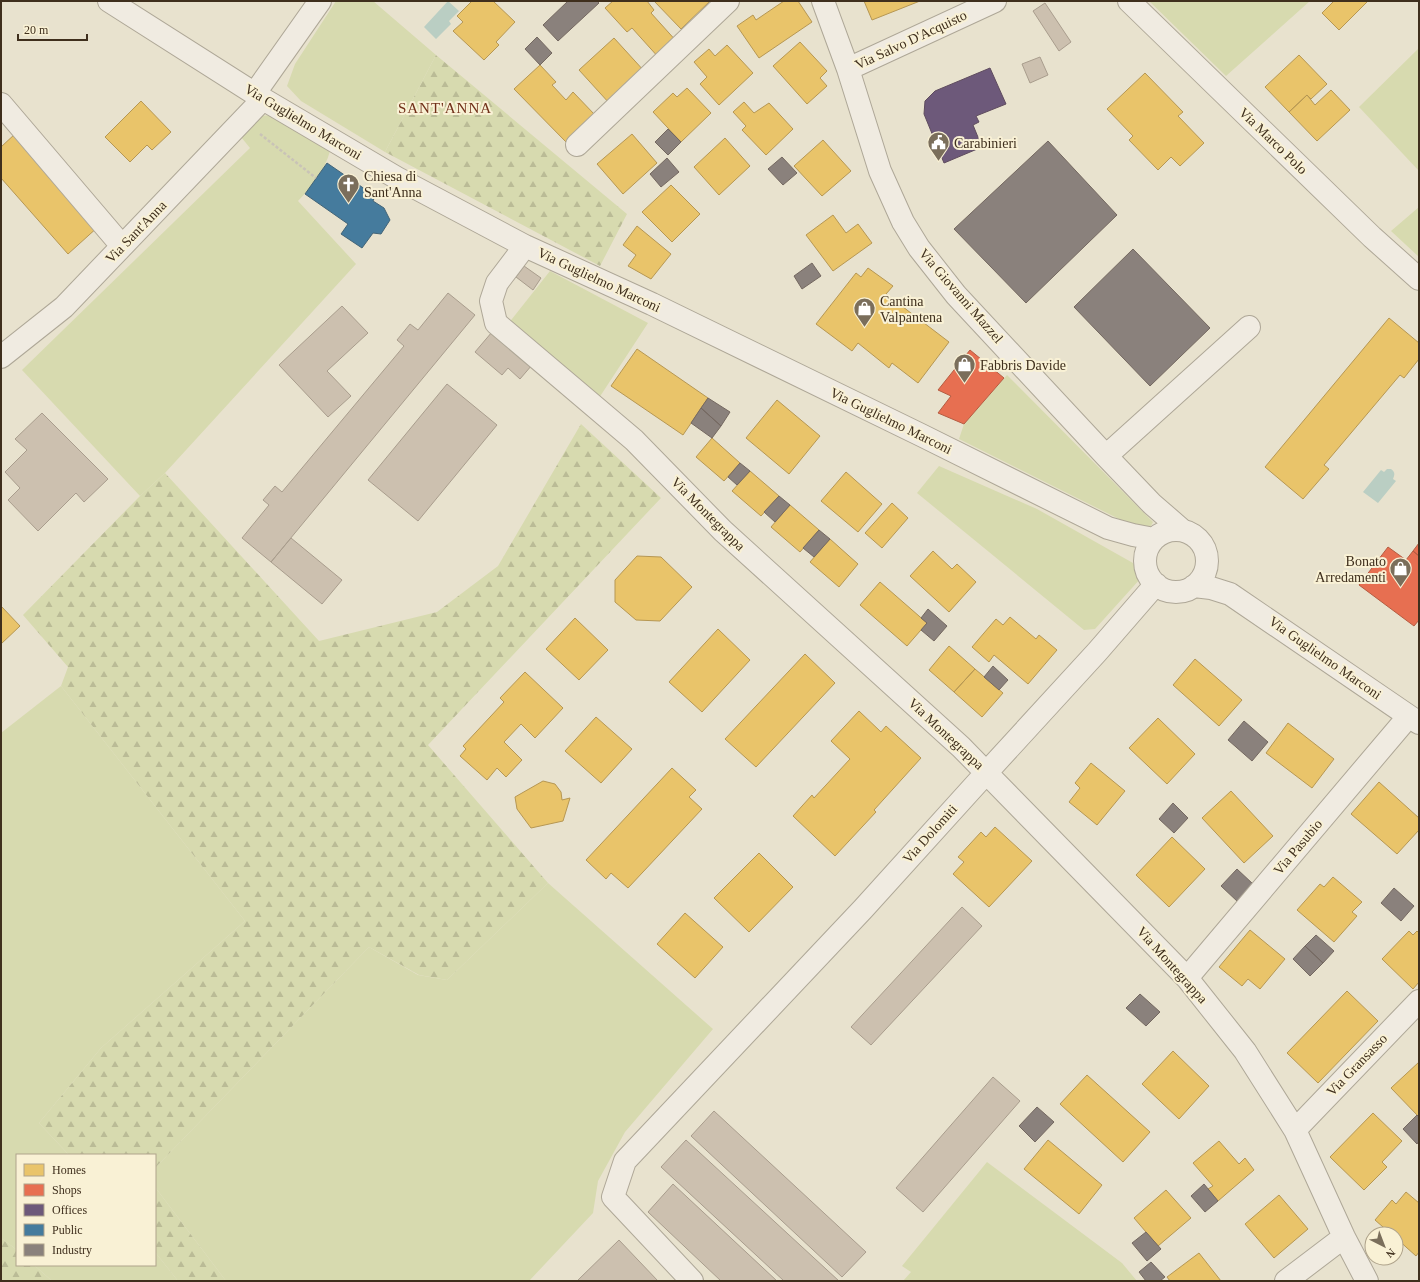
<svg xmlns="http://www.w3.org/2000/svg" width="1420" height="1282" viewBox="0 0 1420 1282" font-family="'Times New Roman',serif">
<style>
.grass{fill:#d7daaf}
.forest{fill:url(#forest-firs)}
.water{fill:#bacec3}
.homes{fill:#e9c46a;stroke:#b69753}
.shops{fill:#e76f51;stroke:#b55c41}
.offices{fill:#6d597a;stroke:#5f4c5e}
.public{fill:#457b9d;stroke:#436477}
.industry{fill:#8a817c;stroke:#746860}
.building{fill:#ccc0af;stroke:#a99d8d}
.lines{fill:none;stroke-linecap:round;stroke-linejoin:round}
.minor-casing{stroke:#aea797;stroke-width:24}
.path{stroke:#c9c3b7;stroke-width:2.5;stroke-dasharray:3 2;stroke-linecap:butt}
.minor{stroke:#f0ebe1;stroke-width:22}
.labels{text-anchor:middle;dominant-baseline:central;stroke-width:4;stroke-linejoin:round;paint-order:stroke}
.street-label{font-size:14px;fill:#3f2f1d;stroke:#f9f1d5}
.poi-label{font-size:14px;fill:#3f2f1d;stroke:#f9f1d5;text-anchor:start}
.neighbourhood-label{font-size:15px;letter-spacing:1px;fill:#702f18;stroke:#f9f1d5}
</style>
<defs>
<pattern id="forest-firs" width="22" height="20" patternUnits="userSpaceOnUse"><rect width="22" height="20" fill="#d7daaf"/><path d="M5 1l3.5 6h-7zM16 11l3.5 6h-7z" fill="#babb96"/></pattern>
</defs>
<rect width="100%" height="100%" fill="#e8e2ce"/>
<!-- grass -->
<path class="grass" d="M336,1H373L436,55L385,152L301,101L287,86L295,64Z
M1149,1H1310L1226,76Z
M1419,48V171L1359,107Z
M271,115L330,151C325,170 312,187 298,201L356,264L165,473L140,496L22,370L250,148L241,137L260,116Z
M1419,207V257L1391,231Z
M550,271L648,323L599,398L508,324Z
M1007,375L1153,522L1147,533L959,439L964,424Z
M939,466L1037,509L1133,563L1141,578L1095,629L1084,630L917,493Z
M61,686L245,921L101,1048L39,1123L69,1155H17V1250L1,1238V733Z
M548,883L713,1029L625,1132L598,1181L593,1213L529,1281H226L155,1187V1168L369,947L418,975L447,980Z
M987,1162L1122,1263L1137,1281H903L911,1272L902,1266Z
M155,1252L178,1281H52L34,1265H155Z"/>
<!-- forest -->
<path class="forest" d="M436,55L627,214L600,266L385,152Z
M581,424L661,498L428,745L548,883L447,980L419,975L369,947L155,1168V1155H69L39,1123L101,1048L245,921L61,686L68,667L23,615L140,496L165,473L319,641L437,612L498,566Z
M155,1187L226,1281H178L155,1252Z
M1,1238L17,1250V1265H34L52,1281H1Z"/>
<!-- water -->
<path class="water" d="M448,1L459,11L449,21L451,24L436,39L424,27Z
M1387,469H1391C1395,472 1395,474 1393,479L1396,481L1378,503L1363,492L1381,470L1384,472Z"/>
<!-- homes -->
<path class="homes" d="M472,1H493L515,22L496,42L499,45L484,60L453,31L463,22L457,16Z
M613,1H647L654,10L651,13L678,43L660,59L632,28L627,32L605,8Z
M654,1H710L681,29Z
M784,1H798L812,22L759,58L737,26L753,15L756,20Z
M864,1H920L872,20Z
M1334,1H1368L1339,30L1322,13Z
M614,38L645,72L610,104L579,70Z
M800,42L827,71L820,78L827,86L807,104L773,66Z
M727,45L753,73L719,105L700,84L707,77L694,62L709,49L715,56Z
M1299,55L1327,84L1311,99L1307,95L1289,112L1265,87Z
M540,65L556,82L552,85L566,100L573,92L595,115L566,142L514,89Z
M1145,73L1183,112L1178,116L1204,143L1180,166L1171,157L1158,170L1129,140L1133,136L1107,109Z
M687,88L711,113L681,142L653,112L673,93L677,97Z
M1331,90L1350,110L1317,141L1289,112L1307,95L1315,105Z
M141,101L171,132L152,150L147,145L130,162L105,137Z
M744,102L754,113L769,103L793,129L766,155L742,130L746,126L733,112Z
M16,133L99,226L68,254L1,178V147Z
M632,134L657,163L623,194L597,164Z
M725,138L750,166L719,195L694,167Z
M823,140L851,171L822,196L794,166Z
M671,185L700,214L672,242L642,212Z
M833,215L846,233L858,224L872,243L833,271L806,235Z
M637,226L671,254L651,279L628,266L636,255L623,245Z
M868,268L893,286L886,294L949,342L918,383L892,363L889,368L858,343L852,351L816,324L856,273L861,277Z
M1389,318L1419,343V359L1404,378L1400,375L1324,465L1329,469L1303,499L1265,467Z
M637,349L708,398L683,435L611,386Z
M777,400L820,436L789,474L746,438Z
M712,438L740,463L724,481L696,457Z
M750,471L779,496L761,516L732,491Z
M846,472L882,504L858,532L821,501Z
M892,503L908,518L882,548L865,533Z
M790,505L819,530L800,552L771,527Z
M830,539L858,564L839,587L810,562Z
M933,551L952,569L957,564L976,582L949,612L910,576Z
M637,556L661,557L692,587L660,621L636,620L615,602V580Z
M880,582L927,623L907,646L860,605Z
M1,606L20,626L1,644Z
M1010,617L1036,639L1039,635L1057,650L1028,684L994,655L989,662L972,647L996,619L1003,625Z
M575,618L608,650L579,680L546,649Z
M718,629L750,660L702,712L669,682Z
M949,646L975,669L954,692L929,670Z
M805,654L835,683L756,767L725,739Z
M1195,659L1242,700L1219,726L1173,685Z
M975,669L1003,693L982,717L954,692Z
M525,672L563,708L535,738L521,724L504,742L522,760L506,777L497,768L487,780L460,756L466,749L463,746L504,702L500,698Z
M859,711L881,732L886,726L921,758L874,810L876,812L835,856L793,816L812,795L814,798L850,759L831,741Z
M596,717L632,749L601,783L565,751Z
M1158,718L1195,754L1167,784L1129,748Z
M1288,723L1334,759L1312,788L1266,753Z
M1091,763L1125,791L1097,825L1069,802L1080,788L1075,783Z
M672,768L696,790L689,797L702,809L628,888L611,873L606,879L586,860Z
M543,781L555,784L561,792L562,800L570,798L563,821L531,828L517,809L515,797Z
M1379,782L1419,818V830L1397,854L1351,814Z
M1231,791L1273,836L1244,863L1202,818Z
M995,827L1032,861L989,907L953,874L964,862L958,857L981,832L986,837Z
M1172,837L1205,869L1169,907L1136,875Z
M759,853L793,887L749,932L714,898Z
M1333,877L1362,902L1352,912L1357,916L1334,942L1297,910L1320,884L1324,887Z
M685,913L723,947L695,978L657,944Z
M1250,930L1285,959L1260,989L1248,979L1242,986L1219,967Z
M1409,931L1413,935L1417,931L1419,933V982L1413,989L1382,959Z
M1347,991L1378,1021L1318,1083L1287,1053Z
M1173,1051L1209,1086L1179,1119L1142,1084Z
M1419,1062V1117L1391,1088Z
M1087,1075L1150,1132L1123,1162L1060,1104Z
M1373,1113L1402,1141L1382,1162L1387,1167L1364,1190L1330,1157Z
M1048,1140L1102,1185L1079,1214L1024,1169Z
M1219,1141L1239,1164L1245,1158L1254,1170L1218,1201L1208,1189L1213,1186L1193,1163Z
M1166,1190L1191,1218L1158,1246L1134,1218Z
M1406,1192L1419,1203V1252L1416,1256L1396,1238V1234H1391L1375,1220L1392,1200L1396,1204Z
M1279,1195L1308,1229L1274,1258L1245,1224Z
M1199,1253L1221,1281H1170L1167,1277Z"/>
<!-- shops -->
<path class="shops" d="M970,350L1004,378L964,424L938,413L951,396L938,390Z
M1419,543V556L1413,551Z
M1388,547L1406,560L1413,551L1419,556V620L1414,626L1359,585Z"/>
<!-- offices -->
<path class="offices" d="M990,68L1006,104L976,116L979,122L973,125L982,147L944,163L924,114L925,101L935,91Z"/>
<!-- public -->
<path class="public" d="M327,163L375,196L373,201L384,208L390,220L381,234L373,233L362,248L341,234L348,224L305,194Z"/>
<!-- industry -->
<path class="industry" d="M568,1H597L599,3L558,41L543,25Z
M537,37L552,53L540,65L525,49Z
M668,129L681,142L668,155L655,142Z
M1048,141L1117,215L1026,303L954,229Z
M782,157L797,173L783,185L768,169Z
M667,158L679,172L661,187L650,174Z
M1133,249L1210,328L1150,386L1074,307Z
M812,263L821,276L802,289L794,276Z
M708,398L730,412L721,426L701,408Z
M701,408L721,426L712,438L691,423Z
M740,463L750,471L737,485L728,477Z
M779,496L790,505L775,522L764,512Z
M819,530L830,539L814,557L803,548Z
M928,609L947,626L934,641L921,630L927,623L921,618Z
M993,666L1008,680L999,690L984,677Z
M1244,721L1268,742L1252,761L1228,740Z
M1173,803L1188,818L1174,833L1159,819Z
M1237,869L1253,884L1238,902L1221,886Z
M1394,888L1414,906L1401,921L1381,903Z
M1316,935L1334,951L1323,963L1305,946Z
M1305,946L1323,963L1310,976L1293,959Z
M1140,994L1160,1012L1146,1026L1126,1008Z
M1037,1107L1054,1122L1035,1142L1019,1126Z
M1417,1115L1419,1117V1141L1417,1144L1403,1129Z
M1204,1184L1218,1201L1205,1212L1191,1196Z
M1146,1232L1161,1249L1147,1261L1132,1243Z
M1151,1262L1165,1277L1160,1281H1146L1139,1272Z"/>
<!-- building -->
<path class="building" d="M1045,3L1071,42L1059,51L1033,11Z
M1040,57L1048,75L1030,83L1022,64Z
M524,266L541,278L533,290L516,277Z
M448,293L475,315L271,562L242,538L269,505L263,500L275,486L282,492L404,346L397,340L410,324L418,330Z
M342,306L368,333L327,371L351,396L328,417L279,365Z
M492,332L532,365L520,379L508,368L502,375L475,352Z
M447,384L497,425L418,521L368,480Z
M42,413L108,479L84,502L76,493L38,531L8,500L20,488L5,472L27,450L15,439Z
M291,538L342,580L322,604L271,562Z
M962,907L982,926L871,1045L851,1027Z
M993,1077L1020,1101L923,1212L896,1188Z
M714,1111L866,1252L842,1277L691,1136Z
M686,1140L839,1281H784L661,1167Z
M673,1184L777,1281H721L648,1212Z
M619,1240L658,1281H577Z"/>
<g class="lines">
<defs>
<path id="minor" d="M109,1L263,99L397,178L525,246L652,304L921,435L1108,528L1133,535L1154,539
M823,1L848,69L880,171L903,222L919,248L956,295L1106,456L1152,504L1182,530
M1129,1L1372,237L1419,279
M848,69L995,1
M255,93L320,1
M1,104L122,246
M577,145L728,1
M525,246L497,283L491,301L496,323L634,440L723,531L961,747L1187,978L1245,1051L1295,1130L1344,1237L1367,1281
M1,357L64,307L263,99
M1106,456L1249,327
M1145 561a31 31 0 1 1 62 0a31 31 0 1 1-62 0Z
M1194,586L1211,588L1230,594L1419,723
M1187,978L1408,717
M1295,1130L1419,1001
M692,1281L613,1197L625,1161L863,909L987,772L1097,652L1156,584
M1286,1281L1344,1237"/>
</defs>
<!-- minor casing -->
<use href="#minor" class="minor-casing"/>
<!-- path -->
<path class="path" d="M260,134L316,178"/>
<!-- minor -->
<use href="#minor" class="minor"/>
</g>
<!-- icons -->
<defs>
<symbol id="civic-pin" viewBox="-11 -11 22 30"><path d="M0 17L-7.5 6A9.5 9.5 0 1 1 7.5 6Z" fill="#7a6e5b" stroke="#f9f1d5"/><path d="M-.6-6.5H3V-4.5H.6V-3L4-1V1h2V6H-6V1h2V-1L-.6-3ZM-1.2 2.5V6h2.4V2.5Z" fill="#fff"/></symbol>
<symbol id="church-pin" viewBox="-11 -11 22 30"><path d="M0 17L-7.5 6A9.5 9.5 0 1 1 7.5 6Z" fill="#7a6e5b" stroke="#f9f1d5"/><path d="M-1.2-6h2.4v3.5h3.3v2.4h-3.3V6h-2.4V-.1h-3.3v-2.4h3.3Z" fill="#fff"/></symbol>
<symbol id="shop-pin" viewBox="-11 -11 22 30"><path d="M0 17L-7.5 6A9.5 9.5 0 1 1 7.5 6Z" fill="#7a6e5b" stroke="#f9f1d5"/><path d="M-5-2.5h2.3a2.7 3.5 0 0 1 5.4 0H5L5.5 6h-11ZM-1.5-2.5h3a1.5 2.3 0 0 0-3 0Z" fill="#fff"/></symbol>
</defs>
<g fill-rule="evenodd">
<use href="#civic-pin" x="926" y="130" width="25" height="34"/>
<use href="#church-pin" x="336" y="172" width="25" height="34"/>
<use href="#shop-pin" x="852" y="296" width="25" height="34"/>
<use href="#shop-pin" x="952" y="352" width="25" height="34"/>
<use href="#shop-pin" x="1388" y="556" width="25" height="34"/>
</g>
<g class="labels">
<!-- street labels -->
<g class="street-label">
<text transform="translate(911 40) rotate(-25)">Via Salvo D'Acquisto</text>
<text transform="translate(303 122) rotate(31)">Via Guglielmo Marconi</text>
<text transform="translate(1273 141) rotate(44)">Via Marco Polo</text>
<text transform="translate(136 232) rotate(-46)">Via Sant'Anna</text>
<text transform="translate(599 280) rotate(25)">Via Guglielmo Marconi</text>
<text transform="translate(961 296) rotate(49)">Via Giovanni Mazzel</text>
<text transform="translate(891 421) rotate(26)">Via Guglielmo Marconi</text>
<text transform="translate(708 514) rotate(45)">Via Montegrappa</text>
<text transform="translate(1325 658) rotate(35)">Via Guglielmo Marconi</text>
<text transform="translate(946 734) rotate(43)">Via Montegrappa</text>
<text transform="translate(930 834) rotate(-48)">Via Dolomiti</text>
<text transform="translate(1298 847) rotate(-50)">Via Pasubio</text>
<text transform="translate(1172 965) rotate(48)">Via Montegrappa</text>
<text transform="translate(1357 1065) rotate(-46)">Via Gransasso</text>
</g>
<!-- poi labels -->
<g class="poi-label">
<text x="954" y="143">Carabinieri</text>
<text x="364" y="176">Chiesa di<tspan x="364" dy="16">Sant'Anna</tspan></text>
<text x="880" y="301">Cantina<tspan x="880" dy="16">Valpantena</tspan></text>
<text x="980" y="365">Fabbris Davide</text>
<text x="1386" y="561" text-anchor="end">Bonato<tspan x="1386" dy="16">Arredamenti</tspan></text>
</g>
<!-- neighbourhood labels -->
<g class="neighbourhood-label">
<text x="445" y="108">SANT'ANNA</text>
</g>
</g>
<!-- border -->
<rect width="1420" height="1282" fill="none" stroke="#3f2f1d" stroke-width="4"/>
<!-- legend -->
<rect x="16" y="1154" width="140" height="112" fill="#f9f1d5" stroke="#afa38b"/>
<rect x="24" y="1164" width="20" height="12" fill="#e9c46a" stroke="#afa38b"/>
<text x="52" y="1174" font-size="12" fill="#3f2f1d">Homes</text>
<rect x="24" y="1184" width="20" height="12" fill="#e76f51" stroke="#afa38b"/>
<text x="52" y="1194" font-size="12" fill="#3f2f1d">Shops</text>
<rect x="24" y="1204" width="20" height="12" fill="#6d597a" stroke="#afa38b"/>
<text x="52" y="1214" font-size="12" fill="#3f2f1d">Offices</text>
<rect x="24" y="1224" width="20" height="12" fill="#457b9d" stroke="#afa38b"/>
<text x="52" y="1234" font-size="12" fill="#3f2f1d">Public</text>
<rect x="24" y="1244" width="20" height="12" fill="#8a817c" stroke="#afa38b"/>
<text x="52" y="1254" font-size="12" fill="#3f2f1d">Industry</text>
<!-- north arrow -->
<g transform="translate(1384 1246) rotate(138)"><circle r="19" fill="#f9f1d5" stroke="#afa38b"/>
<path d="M0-3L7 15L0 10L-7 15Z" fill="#7a6e5b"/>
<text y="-6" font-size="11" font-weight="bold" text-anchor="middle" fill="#3f2f1d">N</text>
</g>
<!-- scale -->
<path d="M18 34v6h69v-6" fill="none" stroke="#3f2f1d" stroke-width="2"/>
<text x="24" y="34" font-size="12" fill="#3f2f1d" stroke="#f9f1d5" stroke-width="3" paint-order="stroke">20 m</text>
</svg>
